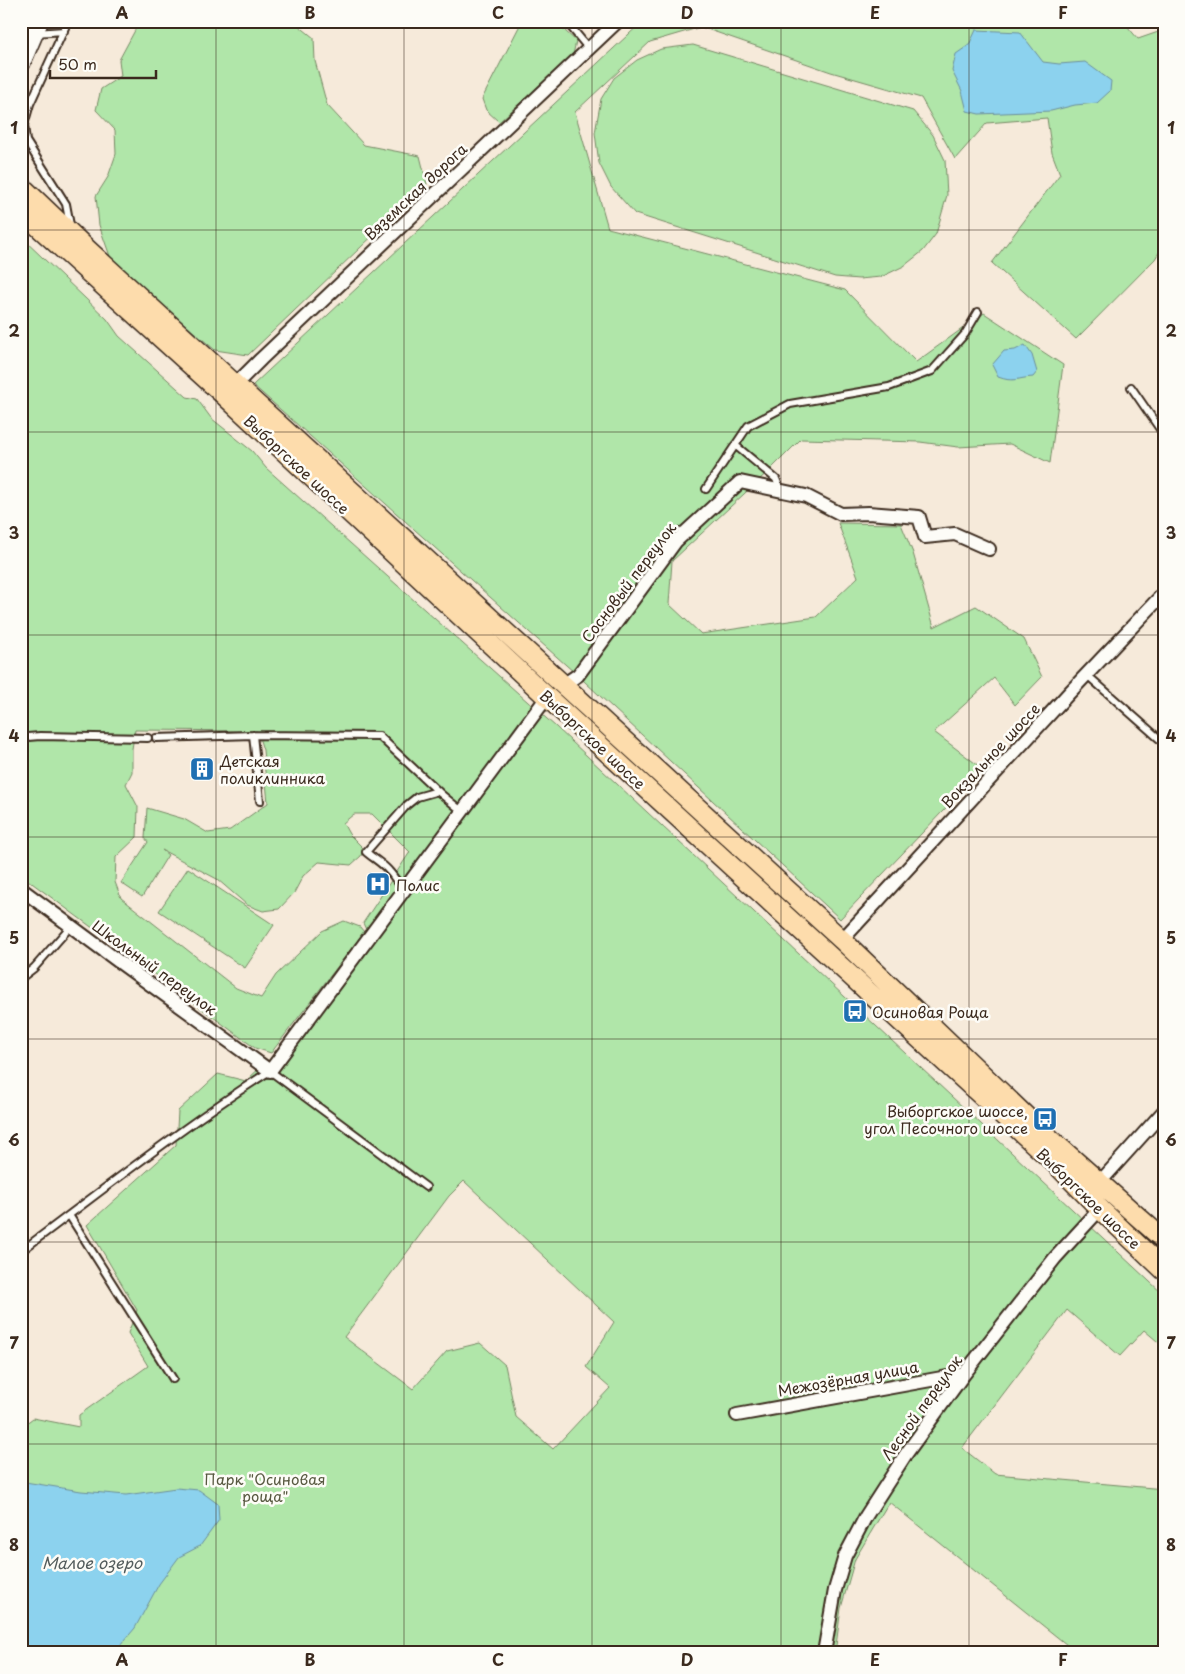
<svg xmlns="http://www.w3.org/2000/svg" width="1185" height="1674" viewBox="0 0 1185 1674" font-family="'Playpen Sans',sans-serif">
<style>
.green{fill:#b0e6a9;stroke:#768864;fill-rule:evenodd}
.water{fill:#8cd2ee;stroke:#6c8f9b}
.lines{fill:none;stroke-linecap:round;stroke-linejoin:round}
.service-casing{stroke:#3b2a1e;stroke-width:10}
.minor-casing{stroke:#3b2a1e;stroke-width:16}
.secondary-casing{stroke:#3b2a1e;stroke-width:21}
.primary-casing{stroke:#3b2a1e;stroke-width:22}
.service{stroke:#fdfcf7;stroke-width:6}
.minor{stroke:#fdfcf7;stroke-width:12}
.secondary{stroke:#fdfcf7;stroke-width:18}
.primary{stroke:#fddcac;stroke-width:19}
.grid{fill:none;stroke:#3b2a1e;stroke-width:1;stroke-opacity:0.55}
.labels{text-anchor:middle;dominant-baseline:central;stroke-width:5;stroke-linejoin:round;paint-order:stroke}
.street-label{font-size:15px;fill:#3b2a1e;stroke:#fdfcf7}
.poi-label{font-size:15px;fill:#3b2a1e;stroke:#fdfcf7;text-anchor:start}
.park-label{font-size:15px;fill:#585941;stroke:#fdfcf7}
.water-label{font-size:16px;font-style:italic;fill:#535c5c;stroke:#fdfcf7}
.neatline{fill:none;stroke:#3b2a1e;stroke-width:2}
.grid-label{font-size:16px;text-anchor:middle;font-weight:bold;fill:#3b2a1e}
</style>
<rect width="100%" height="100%" fill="#f6eada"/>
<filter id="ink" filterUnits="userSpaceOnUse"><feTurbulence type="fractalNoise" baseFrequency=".02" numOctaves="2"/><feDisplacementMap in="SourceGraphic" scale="10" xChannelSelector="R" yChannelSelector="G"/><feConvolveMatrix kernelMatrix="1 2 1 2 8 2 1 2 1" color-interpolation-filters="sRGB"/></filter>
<g filter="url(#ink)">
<!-- green -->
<path class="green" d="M140,21H293L314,38L315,61L327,105L364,145L420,156L427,184L248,355L215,350L112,262L99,225L96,196L108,177L116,154L115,130L96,110L101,89L121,76L119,60Z
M525,21H554L576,41L573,55L499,122L486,110L482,99L520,25Z
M643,21H1123L1138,39L1164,30V244L1155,259L1076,339L992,263L1060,174L1052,153L1047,118L987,123L955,159L921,98L831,72L701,27L650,42L575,112L608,228L845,290L916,362L984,313L1063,365L1050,463L1010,444L958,447L920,442L801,439L773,467L672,561L669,604L701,634L816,617L858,577L838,523L901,524L913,553L934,627L976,606L1024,639L1042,677L1015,705L994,678L934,732L983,769L840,919L585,682L253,385Z
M693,45L913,111L933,135L945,160L947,195L936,234L923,251L904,266L881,277L859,279L835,277L635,214L611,187L599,163L595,133L601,99L614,78L637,60L661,49Z
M21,237L107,319L119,336L187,397L197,399L211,418L252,451L266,468L556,727L1164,1295V1347L1144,1330L1120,1356L1067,1310L962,1448L995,1474L1164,1489V1653H1077L889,1502L855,1559L841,1608L835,1653H21V1427L33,1418L79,1427V1415L148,1366L128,1333L137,1310L87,1225L176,1145L178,1111L218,1074L246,1081L265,1063L288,1053L367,932L363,923L410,852L372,814H354L343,823L349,834L363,848L361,856L351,865L319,862L303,876L294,893L279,909L263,911L247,905L217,879L162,850L168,855L142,897L121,883L148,842L145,838L147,808L184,819L208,833L230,830L268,803L263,750L257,731L135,730L132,749V772L126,784L138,807L137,837L116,857L115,882L121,898L236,988L261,998L276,975L322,931L344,921L360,927L364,932L271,1053L255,1048L21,875ZM464,1181L614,1322L586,1367L610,1388L553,1449L516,1417L505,1365L480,1343L447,1351L413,1389L344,1337L449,1196Z
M188,868L274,925L245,968L159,911Z"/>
<!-- water -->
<path class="water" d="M976,30L1020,32L1043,62L1059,64L1085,62L1111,81L1110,91L1097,103L1075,105L1051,111L979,114L967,111L962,91L952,71L956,54L969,45Z
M1025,345L1032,355L1037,372L1033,377C1017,378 1014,383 998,377L992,365L1004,351L1015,350Z
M25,1482L81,1491L126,1495L176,1488L199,1490L218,1504L219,1520L200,1546L179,1557L159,1584L135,1628L114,1653H21V1483Z"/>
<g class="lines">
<defs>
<path id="service" d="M68,21L30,104L24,125L26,141L66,204L70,225
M566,21L589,49
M35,33L64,31
M1131,387L1164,435
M735,445L776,479L781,491
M706,489L748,426L790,404L889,387L932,371L965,334L978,312
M1086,674L1164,743
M253,735L260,801
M156,738L253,735L379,736L441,794L463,812
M21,740L28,737L40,736L148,738
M405,889C395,882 396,878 389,871C382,863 373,858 366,852L407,805L417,797L438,791
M21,978L34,968L70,927
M69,1215L173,1379
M21,1251C103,1190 183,1126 270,1071L426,1187"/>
<path id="minor" d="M235,385L261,359L618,21
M563,685L578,675L676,541L740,482L806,496L841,514L868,513L919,517L925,537L955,534L989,549
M21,889L118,961L270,1071L547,697
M842,940L1070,692L1164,593
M1100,1182L1164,1111
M737,1415L964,1374
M824,1653L835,1590L845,1556L866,1516L906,1454L964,1374L1055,1258L1100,1209"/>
<path id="secondary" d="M21,63L39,21"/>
<path id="primary" d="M21,186L88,250L842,940L1037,1127L1164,1240
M21,211L224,395L547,697L1056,1164L1100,1209L1164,1270"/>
</defs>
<!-- service casing -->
<use href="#service" class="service-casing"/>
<!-- minor casing -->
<use href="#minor" class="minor-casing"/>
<!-- secondary casing -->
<use href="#secondary" class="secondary-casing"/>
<!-- primary casing -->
<use href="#primary" class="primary-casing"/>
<!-- service -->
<use href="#service" class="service"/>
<!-- minor -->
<use href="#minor" class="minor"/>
<!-- secondary -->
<use href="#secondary" class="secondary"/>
<!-- primary -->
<use href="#primary" class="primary"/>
</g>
</g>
<!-- grid -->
<path class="grid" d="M216,21V1653M404,21V1653M592,21V1653M781,21V1653M969,21V1653M21,230H1164M21,432H1164M21,635H1164M21,837H1164M21,1039H1164M21,1242H1164M21,1444H1164"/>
<!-- icons -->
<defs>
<symbol id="building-square" viewBox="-11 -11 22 22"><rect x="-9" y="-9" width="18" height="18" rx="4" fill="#1f6fb2" stroke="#fdfcf7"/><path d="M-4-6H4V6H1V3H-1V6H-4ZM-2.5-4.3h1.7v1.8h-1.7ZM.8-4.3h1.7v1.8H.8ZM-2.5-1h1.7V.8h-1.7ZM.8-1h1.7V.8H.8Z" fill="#fff"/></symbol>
<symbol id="hospital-square" viewBox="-11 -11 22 22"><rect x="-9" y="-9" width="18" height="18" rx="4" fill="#1f6fb2" stroke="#fdfcf7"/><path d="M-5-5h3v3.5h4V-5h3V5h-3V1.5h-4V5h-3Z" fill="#fff"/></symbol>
<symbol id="bus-square" viewBox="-11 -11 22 22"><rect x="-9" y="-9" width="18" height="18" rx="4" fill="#1f6fb2" stroke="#fdfcf7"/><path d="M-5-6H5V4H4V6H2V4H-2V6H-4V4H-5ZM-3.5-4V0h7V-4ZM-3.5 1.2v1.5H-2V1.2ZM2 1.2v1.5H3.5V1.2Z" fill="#fff"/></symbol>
</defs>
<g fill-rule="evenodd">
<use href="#building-square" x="188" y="755" width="28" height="28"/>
<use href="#hospital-square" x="364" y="870" width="28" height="28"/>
<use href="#bus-square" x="841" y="997" width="28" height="28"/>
<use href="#bus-square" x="1031" y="1105" width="28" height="28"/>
</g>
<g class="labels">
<!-- street labels -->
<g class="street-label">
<text transform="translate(415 191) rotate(-43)">Вяземская дорога</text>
<text transform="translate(297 464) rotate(43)">Выборгское шоссе</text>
<text transform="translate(628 582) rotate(-53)">Сосновый переулок</text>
<text transform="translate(593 739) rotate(43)">Выборгское шоссе</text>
<text transform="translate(990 755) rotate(-47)">Вокзальное шоссе</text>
<text transform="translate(155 967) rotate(36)">Школьный переулок</text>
<text transform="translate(1089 1198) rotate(44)">Выборгское шоссе</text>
<text transform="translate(848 1378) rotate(-10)">Межозёрная улица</text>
<text transform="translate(921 1407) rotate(-54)">Лесной переулок</text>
</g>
<!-- poi labels -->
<g class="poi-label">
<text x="220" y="760">Детская<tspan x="220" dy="17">поликлинника</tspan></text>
<text x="396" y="884">Полис</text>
<text x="872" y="1011">Осиновая Роща</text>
<text x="1028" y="1110" text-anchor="end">Выборгское шоссе,<tspan x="1028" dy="17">угол Песочного шоссе</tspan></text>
</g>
<!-- park labels -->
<g class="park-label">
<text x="265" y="1478">Парк "Осиновая<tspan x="265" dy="17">роща"</tspan></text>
</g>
<!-- water labels -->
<g class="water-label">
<text x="92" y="1562">Малое озеро</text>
</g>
</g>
<!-- margin -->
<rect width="1185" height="1674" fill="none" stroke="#fdfcf7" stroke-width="55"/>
<!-- scale -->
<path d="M50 70v8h106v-8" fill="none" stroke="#3b2a1e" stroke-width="2.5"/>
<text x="58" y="70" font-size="15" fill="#3b2a1e" stroke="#fdfcf7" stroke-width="4" paint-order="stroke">50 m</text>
<rect x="28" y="28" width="1130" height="1618" class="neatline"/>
<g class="grid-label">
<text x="122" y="19">A</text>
<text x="310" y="19">B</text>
<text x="498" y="19">C</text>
<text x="687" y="19">D</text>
<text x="875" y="19">E</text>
<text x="1063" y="19">F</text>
<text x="14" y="134">1</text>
<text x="1171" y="134">1</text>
<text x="14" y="337">2</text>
<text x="1171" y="337">2</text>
<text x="14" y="539">3</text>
<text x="1171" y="539">3</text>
<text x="14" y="742">4</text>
<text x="1171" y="742">4</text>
<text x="14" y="944">5</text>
<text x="1171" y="944">5</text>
<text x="14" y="1146">6</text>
<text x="1171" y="1146">6</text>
<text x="14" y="1349">7</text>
<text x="1171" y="1349">7</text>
<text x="14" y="1551">8</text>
<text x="1171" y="1551">8</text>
<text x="122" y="1666">A</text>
<text x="310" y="1666">B</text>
<text x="498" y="1666">C</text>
<text x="687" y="1666">D</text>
<text x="875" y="1666">E</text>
<text x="1063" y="1666">F</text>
</g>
</svg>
